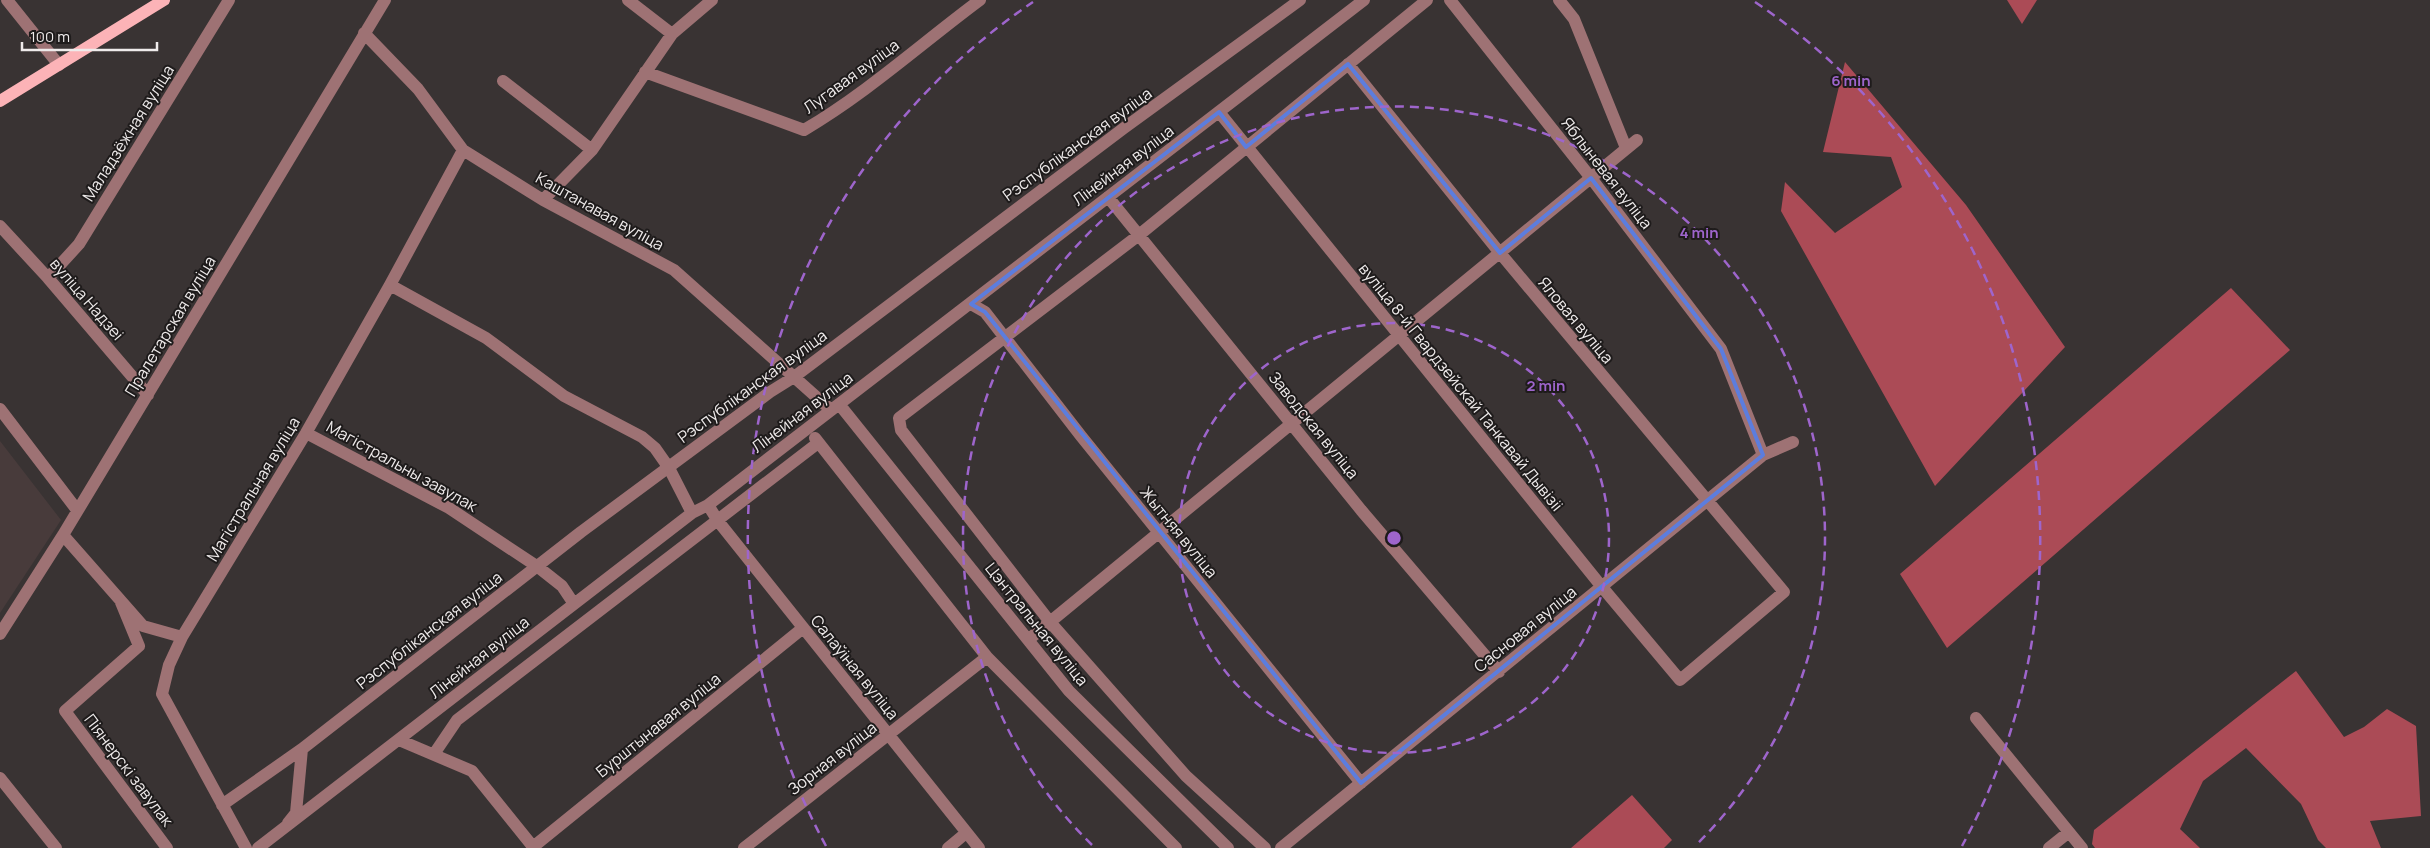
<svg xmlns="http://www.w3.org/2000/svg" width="2430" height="848" viewBox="0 0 2430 848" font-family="Manrope,sans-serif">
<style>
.built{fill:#483b3b}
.forest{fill:#ab4b56}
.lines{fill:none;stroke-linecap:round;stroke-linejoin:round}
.minor{stroke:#9e7274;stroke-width:12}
.major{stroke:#fcb3b7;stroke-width:12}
.marked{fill:none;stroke:#5c7dde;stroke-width:4;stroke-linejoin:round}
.ring{fill:none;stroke:#9e65cc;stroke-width:2.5;stroke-dasharray:9 6}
.labels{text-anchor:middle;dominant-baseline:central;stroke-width:4;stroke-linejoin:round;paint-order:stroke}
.street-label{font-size:16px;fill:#efebeb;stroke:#1e1b1b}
.centre{fill:#9e65cc;stroke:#1e1b1b;stroke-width:2.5}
.ring-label{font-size:15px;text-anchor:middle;font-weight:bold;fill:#9e65cc;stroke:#1e1b1b;stroke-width:4;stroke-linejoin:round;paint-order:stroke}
</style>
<rect width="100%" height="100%" fill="#393333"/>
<!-- built -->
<path class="built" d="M0,441L61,520L0,613Z"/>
<!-- forest -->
<path class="forest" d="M2007,0H2037L2022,24Z
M1845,62L1966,205L2065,347L1935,486L1781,211L1785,182L1835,233L1902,187L1891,157L1823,152Z
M2231,288L2290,350L1947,648L1900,574Z
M2296,671L2344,737L2364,727L2387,709L2416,726L2421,816L2370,821L2381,848H2326L2318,840L2301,804L2246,748L2203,781L2180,829L2200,848H2095L2092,844L2094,830Z
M1632,795L1672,840L1664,848H1571Z"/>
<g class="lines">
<!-- minor -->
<path class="minor" d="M7,0L59,65
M628,0L672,34
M1450,0L1591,178L1721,349L1763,455
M1559,0L1574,19L1626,148
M364,33L418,89L463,150L543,200L674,270L831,410
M645,72L804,130C867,93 922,43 980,0
M503,81L592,150
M1219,112L1602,587L1680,680L1784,592L1500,253L1348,64
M1108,197L1361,510L1499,672
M543,200L592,150L672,34L712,0
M0,226L48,278L148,395
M48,278L79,244L229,0
M390,285L486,338L564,396L642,437L655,448L669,468L692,513
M971,304L985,312L1081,436L1361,783
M839,404L1069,691L1228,848
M0,409L77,510
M306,433L449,508L538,567L562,586L574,604
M815,438L987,657L1176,848
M708,505L718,521L979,848
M63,535L143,626L182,637
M120,600L139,646L65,711L167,848
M0,634L63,535L385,0
M1028,640L1637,140
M1976,718L2082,848
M399,740L472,771L534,848
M434,754L457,720L818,443
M0,778L56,848
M222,805L302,749
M288,823L296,813L302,749L581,532L770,392L794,377L1124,128L1300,0
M533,847L803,628
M246,848L162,694L169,665L182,637L306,433L390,285L463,150
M258,848L692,513L708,505L1364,0
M744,848L987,657
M948,848L966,833
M1265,848L1186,776L1050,622L901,430L899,418L1139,235L1427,0
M1281,848L1763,455L1793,442
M2049,848L2069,832"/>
<!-- major -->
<path class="major" d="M0,101L164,0"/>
</g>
<!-- marked area -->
<path class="marked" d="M1348,64L1500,253L1591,178L1721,349L1763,455L1361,783L985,312L971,304L1219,112L1246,147Z"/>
<!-- distance rings -->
<g class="ring">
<circle cx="1394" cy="538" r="215"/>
<path d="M1092 845A431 431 0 1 1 1696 845"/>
<path d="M826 846A646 646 0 0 1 1033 2M1755 2A646 646 0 0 1 1962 846"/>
</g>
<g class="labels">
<!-- street labels -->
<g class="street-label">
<text transform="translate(851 76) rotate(-36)">Лугавая вуліца</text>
<text transform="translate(128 133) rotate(-58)">Маладзёжная вуліца</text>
<text transform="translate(1077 144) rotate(-36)">Рэспубліканская вуліца</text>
<text transform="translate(1123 165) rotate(-37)">Лінейная вуліца</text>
<text transform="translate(1607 173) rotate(52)">Яблыневая вуліца</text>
<text transform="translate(600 211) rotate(29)">Каштанавая вуліца</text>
<text transform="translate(87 299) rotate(49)">вуліца Надзеі</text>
<text transform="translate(1576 320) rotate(50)">Яловая вуліца</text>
<text transform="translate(170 326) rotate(-59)">Пралетарская вуліца</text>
<text transform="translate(752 386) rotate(-36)">Рэспубліканская вуліца</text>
<text transform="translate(1461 387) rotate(51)">вуліца 8-й Гвардзейскай Танкавай Дывізіі</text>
<text transform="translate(802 412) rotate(-37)">Лінейная вуліца</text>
<text transform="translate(1314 425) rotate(51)">Заводская вуліца</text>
<text transform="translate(402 466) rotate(29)">Магістральны завулак</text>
<text transform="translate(253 489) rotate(-59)">Магістральная вуліца</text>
<text transform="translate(1179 532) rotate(51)">Жытняя вуліца</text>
<text transform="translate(1037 624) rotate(51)">Цэнтральная вуліца</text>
<text transform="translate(1525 629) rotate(-39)">Сасновая вуліца</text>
<text transform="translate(429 630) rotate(-38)">Рэспубліканская вуліца</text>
<text transform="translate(479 657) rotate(-38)">Лінейная вуліца</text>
<text transform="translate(855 667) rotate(51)">Салаўіная вуліца</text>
<text transform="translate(658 725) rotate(-39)">Бурштынавая вуліца</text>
<text transform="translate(832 758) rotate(-38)">Зорная вуліца</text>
<text transform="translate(129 770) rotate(53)">Піянерскі завулак</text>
</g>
</g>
<circle cx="1394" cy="538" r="8" class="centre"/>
<g class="ring-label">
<text x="1851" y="86">6 min</text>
<text x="1699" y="238">4 min</text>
<text x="1546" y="391">2 min</text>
</g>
<!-- scale -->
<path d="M22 42v8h135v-8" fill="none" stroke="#efebeb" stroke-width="2.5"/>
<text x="30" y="42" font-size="15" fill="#efebeb" stroke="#1e1b1b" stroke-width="4" paint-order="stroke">100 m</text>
</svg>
